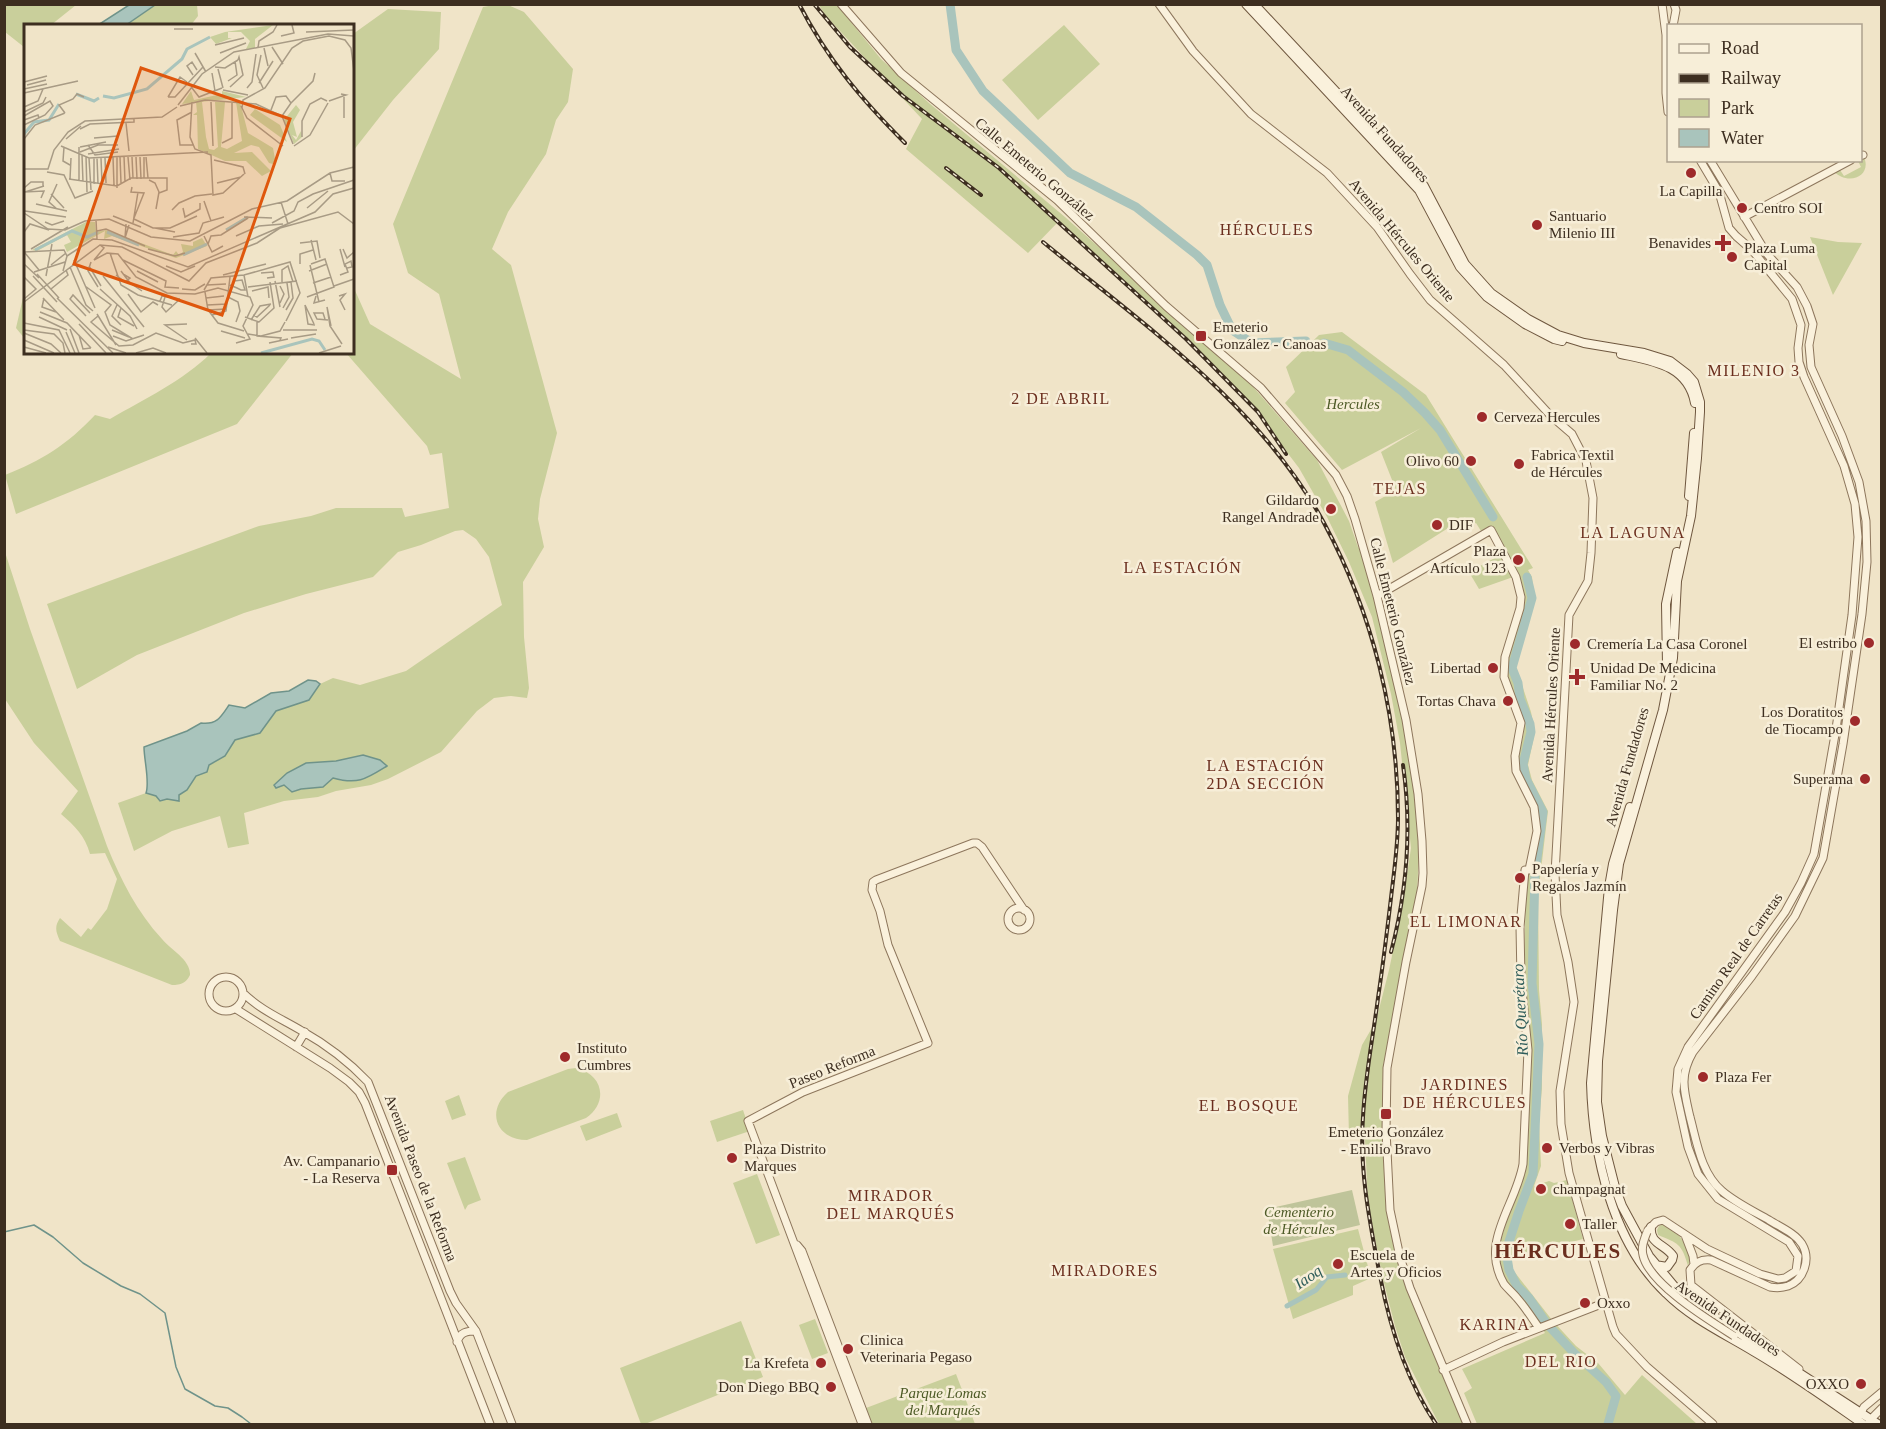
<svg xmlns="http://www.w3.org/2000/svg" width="1886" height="1429" viewBox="0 0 1886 1429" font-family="'Times New Roman',serif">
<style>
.green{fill:#c9cf9b;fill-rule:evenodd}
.cemetery{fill:#bfc49a}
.water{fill:#a9c4bc;stroke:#6f938a;stroke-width:1.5}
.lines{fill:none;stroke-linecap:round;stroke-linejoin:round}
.stream{stroke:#6f938a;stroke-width:1.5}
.canal{stroke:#a9c4bc;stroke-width:5}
.river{stroke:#a9c4bc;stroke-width:9}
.tertiary-casing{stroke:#8d765c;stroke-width:9}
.secondary-casing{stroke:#6f573f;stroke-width:10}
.tertiary{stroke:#faf1dc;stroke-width:7}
.secondary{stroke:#faf1dc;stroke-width:8}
.rail-casing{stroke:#3d2e20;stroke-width:4}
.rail{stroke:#f7eed8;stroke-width:1.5;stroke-dasharray:4.5;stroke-linecap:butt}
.tertiary-bridge-casing{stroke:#8d765c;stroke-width:9;stroke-linecap:butt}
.tertiary-bridge{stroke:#faf1dc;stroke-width:7}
.poi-dot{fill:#9e2a2b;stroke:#f7eed8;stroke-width:2}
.labels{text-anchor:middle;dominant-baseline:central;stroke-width:5;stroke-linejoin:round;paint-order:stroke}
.street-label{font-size:15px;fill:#3d2e20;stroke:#f7eed8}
.poi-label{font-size:15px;fill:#3d2e20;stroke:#f7eed8;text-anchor:start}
.park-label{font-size:15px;font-style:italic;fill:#4d5a26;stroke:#f7eed8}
.neighbourhood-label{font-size:16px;letter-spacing:1.5px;fill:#6b2e1e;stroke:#f7eed8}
.water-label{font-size:16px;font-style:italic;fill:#2f5d5a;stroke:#f7eed8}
.district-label{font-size:21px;font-weight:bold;letter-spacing:1.5px;fill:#6b2e1e;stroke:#f7eed8}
.inset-river{fill:none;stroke:#a9c4bc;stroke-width:3}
.inset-road{fill:none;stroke:#a89b85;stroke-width:1.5}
.view{fill:#df570d;fill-opacity:0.15;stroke:#df570d;stroke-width:3}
.inset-edge{fill:none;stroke:#3d2e20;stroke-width:3}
</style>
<rect width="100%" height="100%" fill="#f0e4c8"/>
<!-- green -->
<path class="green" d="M4,5L5,4L76,5L51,25L26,26L24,47L5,32Z
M155,5H197L198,16L191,25H127Z
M494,5H508L524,12L573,69L568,102L556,120L546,154L508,212L492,249L511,265L557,433L540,499L538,519L544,547L523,582L524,637L529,688L527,698L511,696L494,698L477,711L441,752L388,779L371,785L336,791L318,797L284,801L244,813L249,844L228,848L220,816L172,831L134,851L118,803L146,793L156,796L179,795L187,790L196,776L207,772L209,765L225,756L235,740L260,733L276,711L309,700L320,684L333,678L360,685L406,671L502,605L489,557L476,539L463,530L455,531L421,545L398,552L373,577L306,594L244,613L137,655L77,689L47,604L259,526L311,516L336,508H402L405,517L449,508L442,453L430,455L427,446L346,353L352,352L353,286L370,324L461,379L439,294L408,273L393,224L483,7ZM363,755L343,781L333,778L323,787L301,789L292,792L284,785L298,768L306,763L336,761Z
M819,5H837L881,59L929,103L1065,217L1129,274L1177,321L1248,381L1317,460L1349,521L1358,547L1363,553L1396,683L1410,756L1416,796L1419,849L1417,896L1383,1066L1382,1124L1389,1226L1408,1290L1463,1424H1439L1405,1357L1395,1326L1383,1279L1368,1203L1365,1140L1349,1137L1348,1096L1362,1045L1376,1021L1389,970L1402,908L1411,848L1400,743L1391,694L1372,617L1349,562L1327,517L1299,468L1254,409L1223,376L1059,221L1028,253L906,149L922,119L825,15Z
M388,9L441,12L439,49L393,100L353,151V34Z
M1064,25L1100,64L1038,120L1002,80Z
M1863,155C1874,175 1849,188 1832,170L1838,167L1844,176L1861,167L1858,161L1860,160L1861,156Z
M1810,237L1838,242L1862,243L1833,295Z
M25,289L26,339H25L16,328Z
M1342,332L1426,395L1533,568L1528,570L1532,577L1534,598L1516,667L1531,712L1535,732L1528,765L1532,780L1548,811L1538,895L1539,990L1542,1024V1088L1539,1123L1541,1166L1534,1186L1549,1181L1554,1183L1567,1180L1583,1239L1511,1258L1513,1270L1552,1320L1576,1346L1598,1363L1625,1395L1642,1375L1697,1424H1477L1464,1393L1472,1388L1462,1369L1545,1333L1508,1284L1499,1269L1498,1249L1527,1158L1524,987L1526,874L1538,823L1517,763L1524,732L1506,673L1507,655L1522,601L1516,576L1479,589L1469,572L1502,554L1487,530L1481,531L1476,523L1469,526L1464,518L1393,563L1375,502L1396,490L1381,452L1421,428L1342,470L1285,403L1295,392L1286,367L1319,335Z
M211,353H293L237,424L16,514L5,475C41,461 68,444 95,415L110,419C144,399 183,381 211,353Z
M4,549L30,629L107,846C121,880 137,912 162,939C171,950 191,960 190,975C186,983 181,985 172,985L60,941C56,932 54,927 60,918L81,937L88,928L91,930L107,909L117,879L105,853L90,854C85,836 75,826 61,814L78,791L34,743L5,699Z
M576,1068C603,1074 609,1102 586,1118L527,1140C496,1140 486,1111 508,1092L568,1069Z
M459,1095L466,1115L452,1120L445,1101Z
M743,1110L750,1131L717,1142L710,1121Z
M617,1113L622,1127L586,1141L580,1126Z
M465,1157L481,1200L468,1205L465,1210L447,1163Z
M757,1174L780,1235L756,1244L733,1183Z
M1664,1224C1680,1232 1686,1243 1690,1260L1688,1266C1682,1244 1678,1243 1658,1235L1657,1230L1659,1226Z
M1358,1229L1371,1278L1353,1286V1295L1293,1319L1273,1249Z
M815,1319L828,1353L812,1359L799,1325Z
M741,1321L763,1377L645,1424H641L620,1368Z
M956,1374L975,1424H872L866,1408Z"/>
<!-- cemetery -->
<path class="cemetery" d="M1352,1190L1360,1225L1273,1246L1267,1209Z"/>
<!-- water -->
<path class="water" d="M129,5H155L126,25H98Z
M308,680L316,681L320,684L309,700L276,711L260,733L235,740L225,756L209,765L207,772L196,776L187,790L179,795V801L167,799L160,801L156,796L146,793C150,782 144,760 144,747L187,731L201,723C217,725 221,717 229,705L245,708L271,693L289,691Z
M363,755L380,760L387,766C366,779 358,785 333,778L323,787L301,789L292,792L284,785L276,788L274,785L287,773L306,763L336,761Z"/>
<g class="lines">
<!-- stream -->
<path class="stream" d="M4,1232L34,1225L53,1237L83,1263L121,1286L140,1294L165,1313L176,1367L185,1389L215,1406L228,1408L242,1417L251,1424"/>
<!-- canal -->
<path class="canal" d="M1287,1306L1316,1290L1327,1277L1345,1275"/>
<!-- river -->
<path class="river" d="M950,4L956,50L983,91L1070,173L1136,207L1197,255L1207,265L1220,305L1232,330L1252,343L1306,341
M1324,343L1348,350L1403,392L1425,413L1440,430L1493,517
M1527,577L1532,598L1512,668L1518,683L1520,699L1530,724L1531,732L1523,764L1526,779L1543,812L1535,873L1532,983L1539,1044L1533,1174L1519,1211L1506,1251L1509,1270L1517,1286L1529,1298L1547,1324L1574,1353L1606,1382L1616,1396L1608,1424"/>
<defs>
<path id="tertiary" d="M841,4L901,73L1057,200L1166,306L1261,388L1336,475L1347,496L1355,519L1377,596L1406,720L1418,794L1422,841L1423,873L1422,886L1406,962L1387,1068L1386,1131L1390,1210L1400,1257L1410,1288L1467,1424
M1159,4L1193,51L1251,114L1327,173L1377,227L1410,274L1430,300L1504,365L1550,415L1572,434L1586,461L1593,498L1591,553L1588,581L1569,615L1555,874L1557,915L1568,962L1574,1002L1560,1091L1561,1124L1569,1173L1613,1327L1616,1334L1647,1367L1713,1424
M1662,4L1666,35V93L1668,112
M1673,26L1676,10L1674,4
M1860,156L1863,155
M1710,160L1767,254L1797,287L1807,306L1813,324L1809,345L1811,367L1842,436L1859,482L1866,521L1867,562L1862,614L1843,744L1823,858L1795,916L1752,976L1693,1052C1679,1076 1684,1091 1690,1117C1697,1143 1701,1173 1722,1191C1736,1203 1753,1211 1769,1220C1780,1227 1795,1233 1802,1244C1811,1259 1804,1280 1788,1286C1782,1288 1776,1288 1770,1287L1711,1260C1701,1259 1695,1262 1690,1270L1691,1285L1799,1369
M1744,217L1851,160
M1377,596L1491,530L1516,577L1521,597L1520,608L1505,657L1504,677L1521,723L1515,756L1516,771L1534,807L1537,831L1529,870
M1525,870L1520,927L1521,980L1528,1050L1523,1164C1516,1206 1479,1241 1504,1284C1508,1289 1513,1293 1517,1298C1525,1307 1532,1318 1539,1328
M1008 919a11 11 0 1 1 22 0a11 11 0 1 1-22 0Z
M209 994a17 17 0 1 1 34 0a17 17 0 1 1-34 0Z
M243,993C262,1011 280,1018 302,1031C327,1045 348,1061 368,1082L450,1291L456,1303L476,1331L512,1424
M236,1009L330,1068L349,1082L359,1092L365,1103L490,1424
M296,1047L305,1032
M1648,1230L1656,1222L1663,1220L1707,1249L1760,1274L1778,1279L1785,1278L1796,1271L1798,1256L1789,1242L1718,1199L1698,1174L1688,1147L1676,1092L1678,1069L1688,1047L1785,912L1801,883L1814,854L1836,729L1852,615L1858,537L1855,504L1844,466L1804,377L1799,362L1798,348L1801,325L1792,299L1752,250L1736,236L1729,228L1719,192L1700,160
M1685,1235L1693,1256L1694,1264
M797,1245L802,1251L868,1424
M457,1342C460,1332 467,1331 476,1331
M1443,1370L1503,1342L1604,1303
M1859,1416L1864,1407L1882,1392
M862,1424L748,1121L803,1092L928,1043L888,945L880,911L872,890L873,882L876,880L973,843H977L982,847L1024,910
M1868,1424L1873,1417L1882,1408"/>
<path id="secondary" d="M1246,4L1419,190L1460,267L1487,297L1525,324L1554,339L1562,341
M1254,4L1424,186L1465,264L1491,293L1528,319L1558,335L1584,343L1644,353L1670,361L1687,374L1694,382L1700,402V412L1697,458L1691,516L1677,581L1673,658L1663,710L1619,864L1613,910L1598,1061L1597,1102L1602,1136L1615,1187L1622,1206L1649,1256L1674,1286L1690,1300L1770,1354L1878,1424
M1621,354C1653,361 1688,365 1695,403
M1689,496L1694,433
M1667,665L1666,604L1677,552
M1630,807L1613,864L1609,887L1591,1083C1593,1155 1612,1242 1666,1293C1691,1318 1723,1333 1753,1351C1791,1373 1827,1399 1863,1424
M1651,1227C1649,1244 1665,1244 1673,1256L1672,1260L1667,1267L1655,1265"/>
</defs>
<!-- tertiary casing -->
<use href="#tertiary" class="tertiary-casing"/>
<!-- secondary casing -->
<use href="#secondary" class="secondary-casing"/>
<!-- tertiary -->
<use href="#tertiary" class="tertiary"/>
<!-- secondary -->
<use href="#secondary" class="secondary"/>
<defs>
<path id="rail" d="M799,4C828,60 861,99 905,143
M814,4L850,47L903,96L999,168L1186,339L1258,412L1286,454
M946,168L981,195
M1043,242C1144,325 1261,406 1324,523C1373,614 1398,716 1398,818C1398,845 1394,872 1391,898C1387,931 1383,965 1378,998C1373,1037 1365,1077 1363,1117C1359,1171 1370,1223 1380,1276C1390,1328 1406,1380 1436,1424
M1391,952C1407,891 1412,828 1403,765"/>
</defs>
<!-- rail casing -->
<use href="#rail" class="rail-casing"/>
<!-- rail -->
<use href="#rail" class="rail"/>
<defs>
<path id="tertiary-bridge" d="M1647,1232C1644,1240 1641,1247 1643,1255C1649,1284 1709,1320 1734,1336"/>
</defs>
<!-- tertiary-bridge casing -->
<use href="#tertiary-bridge" class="tertiary-bridge-casing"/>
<!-- tertiary-bridge -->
<use href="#tertiary-bridge" class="tertiary-bridge"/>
</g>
<!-- markers -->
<g class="poi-dot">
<circle cx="1691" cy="173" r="6"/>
<circle cx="1742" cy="208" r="6"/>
<circle cx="1537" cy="225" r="6"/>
<path d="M1720 234h6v6h6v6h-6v6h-6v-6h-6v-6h6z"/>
<circle cx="1732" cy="257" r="6"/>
<rect x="1195" y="330" width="12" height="12" rx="3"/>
<circle cx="1482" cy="417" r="6"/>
<circle cx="1471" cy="461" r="6"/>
<circle cx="1519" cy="464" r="6"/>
<circle cx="1331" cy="509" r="6"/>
<circle cx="1437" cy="525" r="6"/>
<circle cx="1518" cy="560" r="6"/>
<circle cx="1869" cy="643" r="6"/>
<circle cx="1575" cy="644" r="6"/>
<circle cx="1493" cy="668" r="6"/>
<path d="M1574 668h6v6h6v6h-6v6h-6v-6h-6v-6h6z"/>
<circle cx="1508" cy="701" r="6"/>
<circle cx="1855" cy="721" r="6"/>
<circle cx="1865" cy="779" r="6"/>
<circle cx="1520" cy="878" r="6"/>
<circle cx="565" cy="1057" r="6"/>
<circle cx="1703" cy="1077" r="6"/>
<rect x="1380" y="1108" width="12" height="12" rx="3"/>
<circle cx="1547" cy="1148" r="6"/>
<circle cx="732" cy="1158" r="6"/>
<rect x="386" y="1164" width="12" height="12" rx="3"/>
<circle cx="1541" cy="1189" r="6"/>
<circle cx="1570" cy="1224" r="6"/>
<circle cx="1338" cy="1264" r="6"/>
<circle cx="1585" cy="1303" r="6"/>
<circle cx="848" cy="1349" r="6"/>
<circle cx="821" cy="1363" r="6"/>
<circle cx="1861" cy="1384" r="6"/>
<circle cx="831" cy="1387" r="6"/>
</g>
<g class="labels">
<!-- street labels -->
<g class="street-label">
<text transform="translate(1385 134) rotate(48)">Avenida Fundadores</text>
<text transform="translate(1035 169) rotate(40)">Calle Emeterio González</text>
<text transform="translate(1402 240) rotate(50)">Avenida Hércules Oriente</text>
<text transform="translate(1393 611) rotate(76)">Calle Emeterio González</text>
<text transform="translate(1551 705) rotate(-87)">Avenida Hércules Oriente</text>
<text transform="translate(1627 767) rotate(-74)">Avenida Fundadores</text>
<text transform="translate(1736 956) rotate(-55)">Camino Real de Carretas</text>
<text transform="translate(832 1067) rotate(-22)">Paseo Reforma</text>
<text transform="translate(421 1178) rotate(69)">Avenida Paseo de la Reforma</text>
<text transform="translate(1728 1318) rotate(34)">Avenida Fundadores</text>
</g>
<!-- poi labels -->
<g class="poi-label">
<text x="1691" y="191" text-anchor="middle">La Capilla</text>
<text x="1754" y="208">Centro SOI</text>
<text x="1549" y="216">Santuario<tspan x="1549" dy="17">Milenio III</tspan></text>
<text x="1711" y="243" text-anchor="end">Benavides</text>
<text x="1744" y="248">Plaza Luma<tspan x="1744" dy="17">Capital</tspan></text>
<text x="1213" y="327">Emeterio<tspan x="1213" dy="17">González - Canoas</tspan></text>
<text x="1494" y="417">Cerveza Hercules</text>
<text x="1531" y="455">Fabrica Textil<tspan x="1531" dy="17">de Hércules</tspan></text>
<text x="1459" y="461" text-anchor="end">Olivo 60</text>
<text x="1319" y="500" text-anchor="end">Gildardo<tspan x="1319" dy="17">Rangel Andrade</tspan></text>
<text x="1449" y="525">DIF</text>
<text x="1506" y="551" text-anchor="end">Plaza<tspan x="1506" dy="17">Artículo 123</tspan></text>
<text x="1857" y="643" text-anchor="end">El estribo</text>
<text x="1587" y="644">Cremería La Casa Coronel</text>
<text x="1481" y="668" text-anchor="end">Libertad</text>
<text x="1590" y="668">Unidad De Medicina<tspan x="1590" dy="17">Familiar No. 2</tspan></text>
<text x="1496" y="701" text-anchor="end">Tortas Chava</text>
<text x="1843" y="712" text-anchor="end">Los Doratitos<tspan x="1843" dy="17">de Tiocampo</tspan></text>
<text x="1853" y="779" text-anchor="end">Superama</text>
<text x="1532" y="869">Papelería y<tspan x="1532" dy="17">Regalos Jazmín</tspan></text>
<text x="577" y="1048">Instituto<tspan x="577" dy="17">Cumbres</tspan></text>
<text x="1715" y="1077">Plaza Fer</text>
<text x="1386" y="1132" text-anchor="middle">Emeterio González<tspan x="1386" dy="17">- Emilio Bravo</tspan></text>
<text x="1559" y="1148">Verbos y Vibras</text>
<text x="744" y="1149">Plaza Distrito<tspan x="744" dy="17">Marques</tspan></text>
<text x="380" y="1161" text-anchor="end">Av. Campanario<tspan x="380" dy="17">- La Reserva</tspan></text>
<text x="1553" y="1189">champagnat</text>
<text x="1582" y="1224">Taller</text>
<text x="1350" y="1255">Escuela de<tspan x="1350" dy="17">Artes y Oficios</tspan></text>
<text x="1597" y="1303">Oxxo</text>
<text x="860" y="1340">Clinica<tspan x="860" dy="17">Veterinaria Pegaso</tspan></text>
<text x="809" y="1363" text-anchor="end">La Krefeta</text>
<text x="1849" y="1384" text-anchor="end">OXXO</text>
<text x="819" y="1387" text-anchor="end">Don Diego BBQ</text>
</g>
<!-- park labels -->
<g class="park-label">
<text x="1353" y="404">Hercules</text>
<text x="1299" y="1212">Cementerio<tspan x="1299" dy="17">de Hércules</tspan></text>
<text x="943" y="1393">Parque Lomas<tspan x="943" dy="17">del Marqués</tspan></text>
</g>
<!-- neighbourhood labels -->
<g class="neighbourhood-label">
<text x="1267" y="229">HÉRCULES</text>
<text x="1754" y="370">MILENIO 3</text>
<text x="1061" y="398">2 DE ABRIL</text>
<text x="1400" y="488">TEJAS</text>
<text x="1633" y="532">LA LAGUNA</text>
<text x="1183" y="567">LA ESTACIÓN</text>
<text x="1266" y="765">LA ESTACIÓN<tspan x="1266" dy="18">2DA SECCIÓN</tspan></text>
<text x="1466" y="921">EL LIMONAR</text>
<text x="1465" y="1084">JARDINES<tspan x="1465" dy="18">DE HÉRCULES</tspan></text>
<text x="1249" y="1105">EL BOSQUE</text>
<text x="891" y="1195">MIRADOR<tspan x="891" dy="18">DEL MARQUÉS</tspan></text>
<text x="1105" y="1270">MIRADORES</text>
<text x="1495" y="1324">KARINA</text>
<text x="1561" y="1361">DEL RIO</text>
</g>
<!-- water labels -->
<g class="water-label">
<text transform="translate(1520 1010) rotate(-93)">Río Querétaro</text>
<text transform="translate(1308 1277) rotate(-34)">Iaoq</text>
</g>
<!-- district labels -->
<g class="district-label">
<text x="1558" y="1251">HÉRCULES</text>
</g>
</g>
<!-- overview -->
<g transform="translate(24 24)">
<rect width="330" height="330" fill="#f0e4c8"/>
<path d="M249,1L231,15V24L222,25L226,17L217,8H204V14H208L192,20L186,13L201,8ZM167,67L170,76L198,70V67L222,73L158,80ZM172,78H178L182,113L185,125L190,126L194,123L191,78H201L197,123L203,125L218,117L212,78H216L224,109L249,124L251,135L249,140L245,139L235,123L227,121L210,129L228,128L247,147L238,152L222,137H201L174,125L173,91H169L173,88ZM272,81L276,86L269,98L273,113L268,111L272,116L277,107L278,113L270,120L260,96ZM231,85L256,101L263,118L226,91ZM62,198H71L72,208L82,206L149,231L152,227L155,231L159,228L157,220L169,222V218L178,214L183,222L152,234L88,212L80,215L81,207L43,228L40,221L47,218L43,211L13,227L8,226Z" fill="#c9cf9b"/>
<path class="inset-river" d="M52,70L70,77L75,74M79,72L90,74L123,65L158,35L163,25L186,13M0,110L10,98L25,96L35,80M202,206L224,193M83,208L115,221M11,226L48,207L63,213L74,208M159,231L183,220M237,329L288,315L295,317L301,326"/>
<path class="inset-road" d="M150,5H169M282,8L330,6M257,12L270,9L268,1M191,21L220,14M248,23L259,40M234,24L235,17L249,8L253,1M240,24L244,42M171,29L182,48M196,29L222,19M237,31L233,51L239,64M191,43L201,44L214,36M194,45L199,64M188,49L191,67M169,51L163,42L168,38L173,46M204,57L213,51L211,37M0,58L23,52M235,59L249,37M3,61L22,56M206,63L219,51L215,33L214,36M168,64L175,73L198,64M223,64L228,58L232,30M0,65L23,60M199,66L224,71M0,69L54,57M144,73H151L179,43M144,73L156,53L163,58M305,77L322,71L317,70M168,78L166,113L171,125L187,131L189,171L199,169L220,150M187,78L189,122M267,79L289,57L291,49M154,81L178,50L210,28L304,10L330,12M156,82L181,76L232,80L258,92L269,120M217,82L223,94L259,122M0,83L14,77L19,65M218,84L219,76L241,64L268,24L279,17L305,12L321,16L327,24L330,47M247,86L252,73L262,72L267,79L258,92M0,88L19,79L22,73M168,88L153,96L156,121H170M41,89L35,81L49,75L53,70L60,73M0,92L26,77L29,82L21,91L0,101M320,94V73M0,96L14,91L15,94M102,99L105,127M56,105L66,100L110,98V94M278,113V97L286,80L297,74L303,77M70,114L94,112M0,115L11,101L41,89M42,115L57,102M198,119L208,114V78M64,121L71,131L94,128M37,122L65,134L184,128M270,122L286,111L304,79M40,123L39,137L46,141M56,123L82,118M56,128L74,121H94M64,130L95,125M58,131L59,158M62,132L63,168M100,132L101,158M89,133L90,161M96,133L97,159M104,133L106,156M108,133L109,154M112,133L113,155M116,133L117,155M120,133V154M122,133L124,154M65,134L67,166M70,134V160M73,134L74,160M77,134L78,159M81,134L82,159M190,136L219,143L221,150M0,145H24L30,126L44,108L61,97L138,93L153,83M23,148L40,151L51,174L69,167M306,149L308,157H321M45,155L93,162L107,154H143V166L135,169M46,155L47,134M125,156L131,159L135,168L132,185M55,157V123M193,159L217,153M33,160L25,178L33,185M108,163L107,168L120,169L110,194M0,164L7,158H19V162M93,164V133M0,168L20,167L17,174M1,168L20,162M27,170L40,184M180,177L187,197M257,178L264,200M12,180L43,187M159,184L161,193L176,185V179M283,184L304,167M148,186L155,179L171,172L188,170M1,187L42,193M0,189L24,205L41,206L61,197L85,195L127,213L166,217L228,185L263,177L306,149L330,143M89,192L117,203M220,193L248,194M110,195L129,204H146L173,192M72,196L73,215M21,198L28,201L40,197M109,199L114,168M248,199L270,187L274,178L289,170L330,156M102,200L101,214L105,201M131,204L151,208M73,207L82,205L121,222M0,208L6,200L25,206M180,212L188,228L199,222M212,212L235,202L259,200M149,213L175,209L179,199L200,193M287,216L292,236M276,219L293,217L296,234M184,220L187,212L197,211L224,194M76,221L80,224L70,236L83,229L94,230L112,253L143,269L171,270L194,264L226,273L229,281L219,302L226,315L212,319M7,225L44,203M124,225L151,232L161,229M316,225L321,243M319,225L323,234L330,228M0,228L40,226L43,232L39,247M1,229L15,246M86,229L97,261L114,271L148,281M43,232L69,215L88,216L164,243L291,188L309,170L330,164M50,236L71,284M99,236L142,257L141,263L155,264M67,238L64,247L74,263M0,240L15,254M276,240V230L289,226M27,241L42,229M286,241L295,278M65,242L77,262M142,242L157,248L171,242M46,243L62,281L69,287M97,247L106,259L118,267M113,247L134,258M285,247L303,240M10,248L41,238M237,249L249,248L250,253L243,254M13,250L35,274M92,251L101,258L106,254L99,250M199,251L242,240M220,251L224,273M316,251L324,248L321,240L327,237L328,243L323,244M9,252L33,278M22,252L28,220M79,252L120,303M0,253L12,265L0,275M251,257L256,283M258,258V246L264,242L269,258M289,259L307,253M183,261L202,260M206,261L213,264L217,266H221L218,256L210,257L209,262M61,262L87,281L81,288L86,301L109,315M310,262L330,255M224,263L273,257M27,265L44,251L42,246M76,265L106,292L113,305M158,265L171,266L181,260M180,266L187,254L220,251L266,238L276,269L262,297M228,267L244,263L245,274M181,268L184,286L194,299L220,307M104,270L117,288L129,278L134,281M292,272L290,279L301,276M315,272L321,270L316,276L321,286M141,273L138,283L142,288L156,275M204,273L214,278L216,287L212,298M283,273L310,263L301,235L287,240M19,274L40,296M20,274L18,283L32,288M33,274L89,329M182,274L200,272M136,277L138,272L156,275M0,278L76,221L98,223L165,257L182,239L233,219L256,204L314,188L330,200M256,279L260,270L256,262M93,281L88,292L97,301M183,281L203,280M281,281L284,300L291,301M281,281L290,300M303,283L306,302L318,320M303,283L307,302M97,284L94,293L110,302M259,284L265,273L263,259M184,286L202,285M262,286L269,274L267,258M16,288L43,299L67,324M73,290L92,321M188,291L202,287L206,253M229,291L233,293L246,281M62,292L46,275L49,271L66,289M74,292L67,298L95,322L109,321L132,309L159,319L171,316L172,320H167M15,293L43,306M221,293L235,298L250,284L246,258M301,295L299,289H290L293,295L304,296M227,296L236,282L247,280M233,298V312L257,314L256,316M0,299L35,306L46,329M55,300L82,329M46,305L55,329M0,306L30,310L39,319L41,329M88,306L105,313M259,306H293M197,307L221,314M42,308L51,329M0,309L27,320L37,329M224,310L237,312L256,307L261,298M55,311L59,325L67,324M89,312L102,317L120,311M171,314L183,329M267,314L292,310M0,316L30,329M163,316L141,301L163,300M245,319L264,315M0,323L22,329M84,323L102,329M112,329L129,324L142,329M295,329L317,322"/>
<path class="view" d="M117,44L266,95L198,291L50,240Z"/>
<rect width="330" height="330" class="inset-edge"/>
</g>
<!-- border -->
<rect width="1886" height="1429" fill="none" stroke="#3d2e20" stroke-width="12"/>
<!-- legend -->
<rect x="1667" y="24" width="195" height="138" fill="#f7eed8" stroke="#ada18e" stroke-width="1.5"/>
<rect x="1679" y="44" width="30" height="9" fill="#faf1dc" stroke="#ada18e" stroke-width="1.5"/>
<text x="1721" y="54" font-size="18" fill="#3d2e20">Road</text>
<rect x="1679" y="74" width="30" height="9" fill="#3d2e20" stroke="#ada18e" stroke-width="1.5"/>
<text x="1721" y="84" font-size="18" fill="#3d2e20">Railway</text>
<rect x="1679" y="99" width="30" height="18" fill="#c9cf9b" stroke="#ada18e" stroke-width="1.5"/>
<text x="1721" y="114" font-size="18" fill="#3d2e20">Park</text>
<rect x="1679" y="129" width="30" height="18" fill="#a9c4bc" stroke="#ada18e" stroke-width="1.5"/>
<text x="1721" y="144" font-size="18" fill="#3d2e20">Water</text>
</svg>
